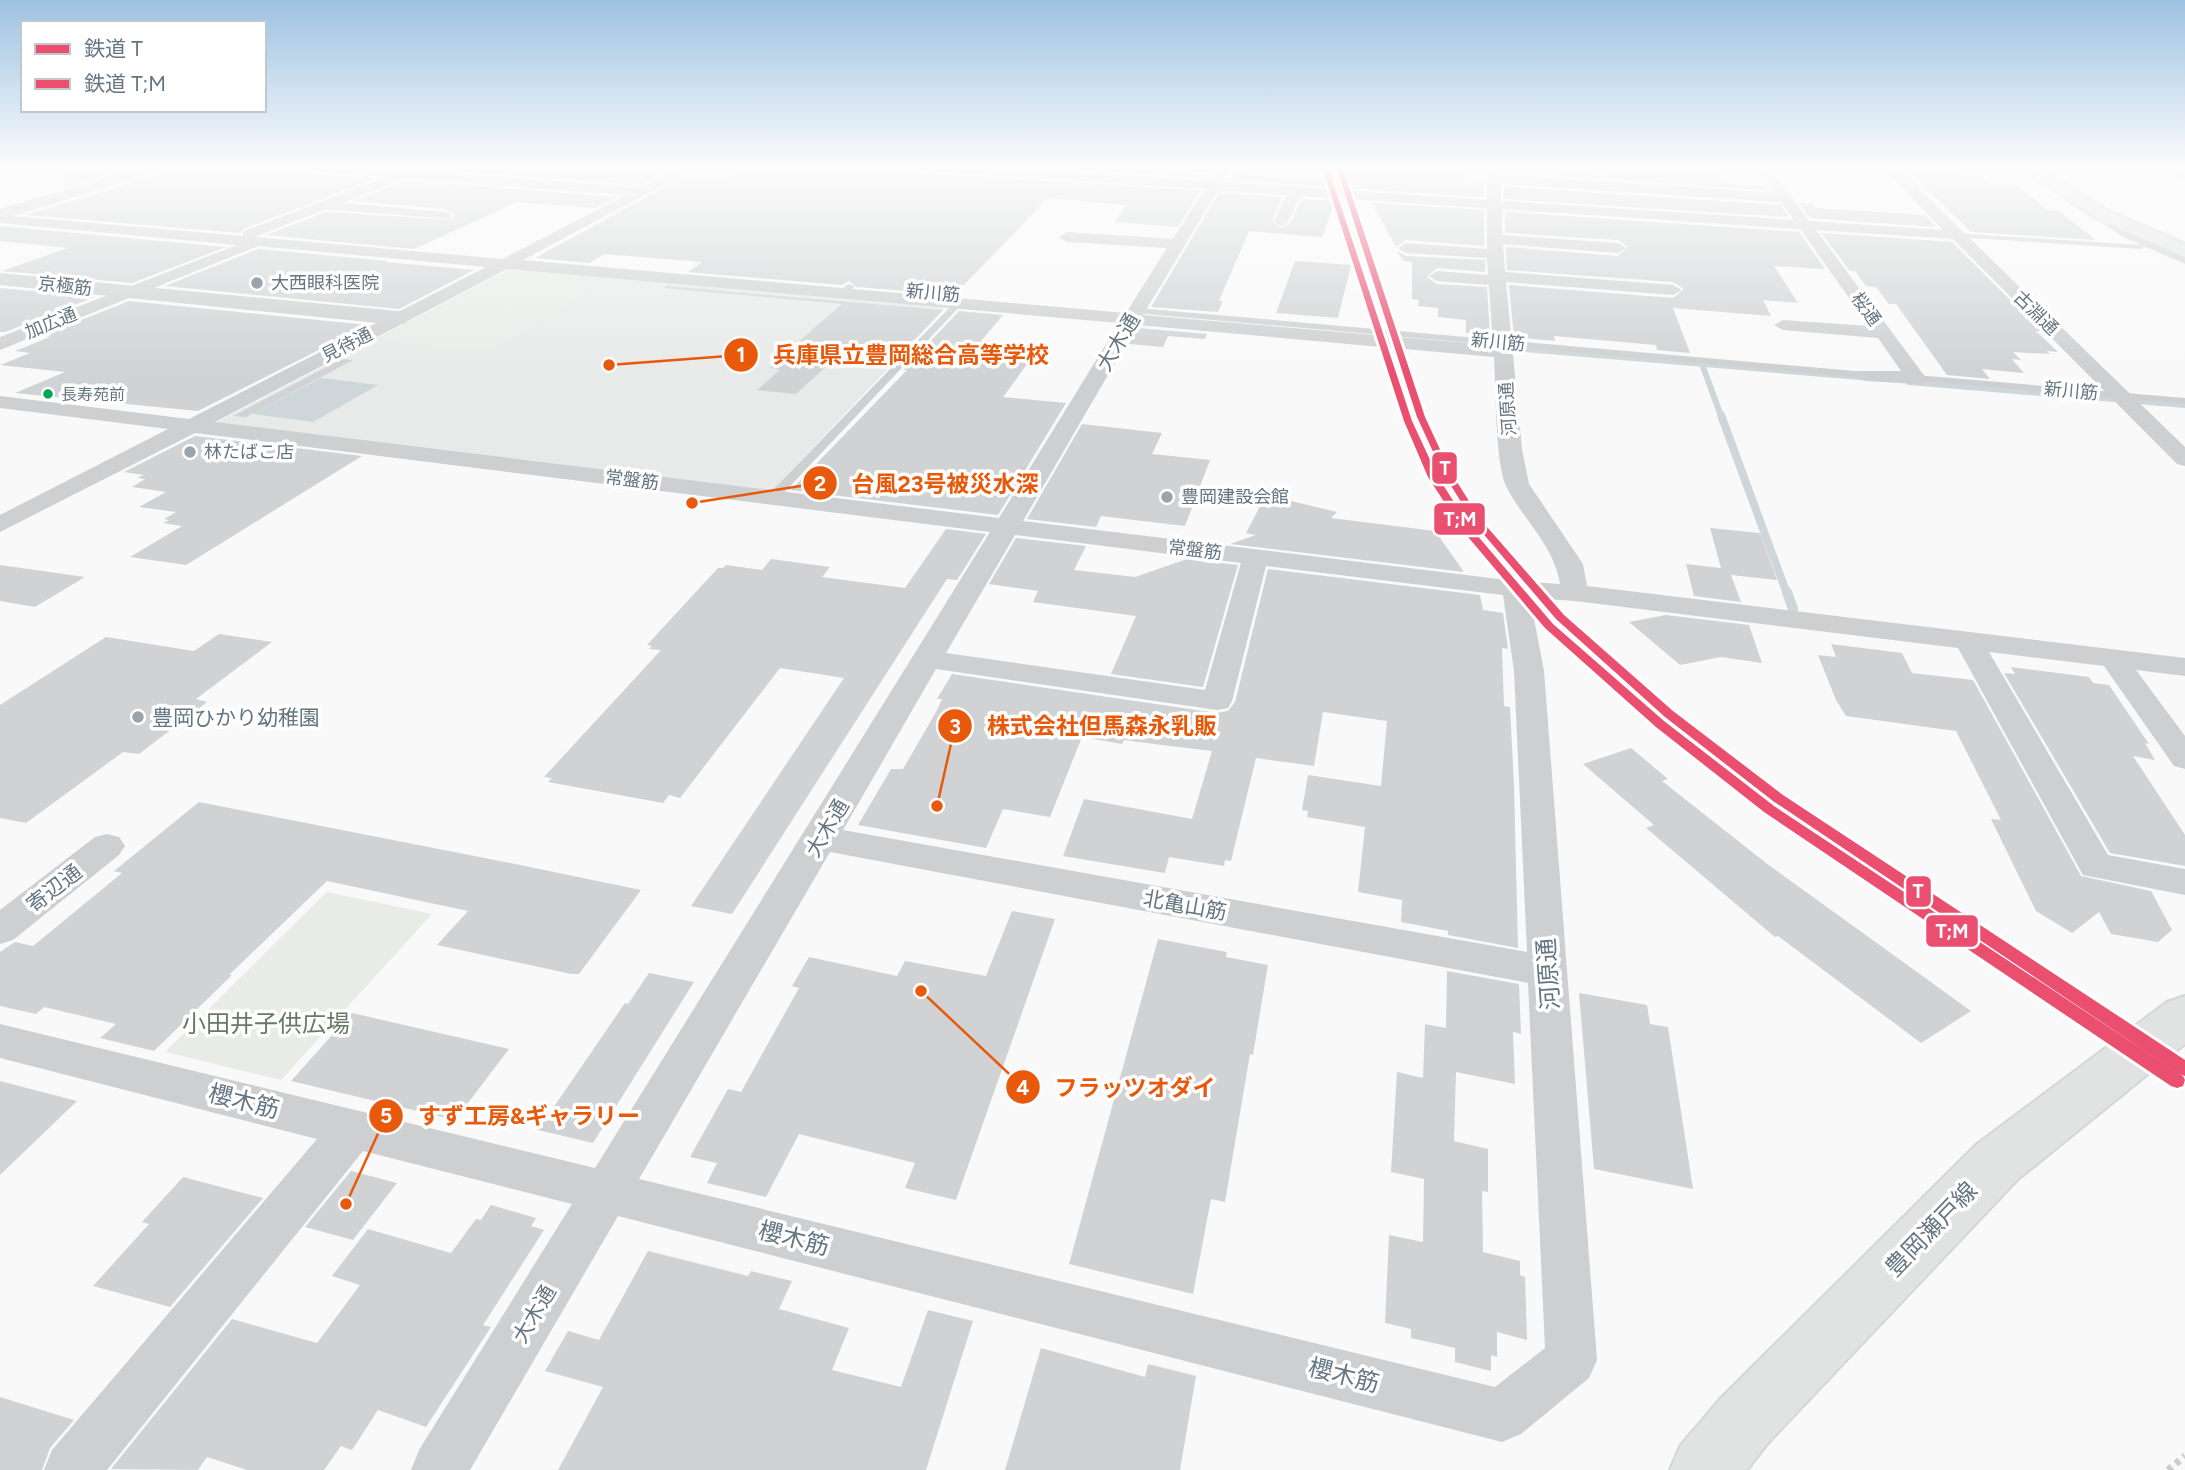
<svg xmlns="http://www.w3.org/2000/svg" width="2185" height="1470" viewBox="0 0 2185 1470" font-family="Figtree,'Noto Sans JP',sans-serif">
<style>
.built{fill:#e8e9e9}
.green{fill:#e8ebe6}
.water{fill:#ced6d9}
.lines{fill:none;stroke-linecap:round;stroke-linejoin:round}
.stream-far3{stroke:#ced6d9;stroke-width:5}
.stream-far2{stroke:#ced6d9;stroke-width:6}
.stream-far1{stroke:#ced6d9;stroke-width:8}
.stream{stroke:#ced6d9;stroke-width:10}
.building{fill:#d0d2d3}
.primary-casing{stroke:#d5d6d7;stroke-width:4}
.trunk-casing{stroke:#d5d6d6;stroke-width:4}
.path{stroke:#cbcccd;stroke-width:7;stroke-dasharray:5 5;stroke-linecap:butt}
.service{fill:#cecfd0;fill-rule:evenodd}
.minor{fill:#cecfd0;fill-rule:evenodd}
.tertiary{fill:#cecfd0;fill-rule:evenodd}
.primary{fill:#e1e2e2;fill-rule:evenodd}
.trunk{fill:#e1e2e2;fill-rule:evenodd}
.rail-1-casing{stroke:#fff;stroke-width:6}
.rail-2-casing{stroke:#fff;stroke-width:6}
.rail-1{fill:#ea4f6f;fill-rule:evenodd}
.rail-2{fill:#ea4f6f;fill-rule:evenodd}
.poi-dot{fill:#99a4ac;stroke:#fff;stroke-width:2.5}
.bus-dot{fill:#00a651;stroke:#fff;stroke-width:2.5}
.labels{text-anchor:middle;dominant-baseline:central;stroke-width:7;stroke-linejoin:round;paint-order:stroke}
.far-bus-label{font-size:16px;fill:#657683;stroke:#fff;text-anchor:start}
.far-poi-label{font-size:18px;fill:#657683;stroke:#fff;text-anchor:start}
.far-street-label{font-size:18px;fill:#657683;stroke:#fff}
.street-label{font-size:21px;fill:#657683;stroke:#fff}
.poi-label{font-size:21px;fill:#657683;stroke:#fff;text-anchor:start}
.near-street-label{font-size:24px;fill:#657683;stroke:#fff}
.near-park-label{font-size:24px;fill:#687a64;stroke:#fff}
.leader{fill:none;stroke:#e8590c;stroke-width:2.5}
.callout-dot{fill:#e8590c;stroke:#fff;stroke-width:2.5}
.mark-label{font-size:21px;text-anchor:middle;font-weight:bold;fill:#fff}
.callout-label{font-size:23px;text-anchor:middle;font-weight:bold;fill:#e8590c;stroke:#fff;stroke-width:7;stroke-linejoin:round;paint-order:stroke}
.line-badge{stroke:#fff;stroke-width:2.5}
.badge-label{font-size:19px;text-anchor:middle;font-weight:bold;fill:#fff}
</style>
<rect width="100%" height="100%" fill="#f9f9f9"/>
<!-- built -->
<path class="built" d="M515,266L949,304L771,492L211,425Z"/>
<!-- green -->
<path class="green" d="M515,267L616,276L495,348L473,352L376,341Z
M327,892L432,914L281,1080L165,1052Z"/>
<!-- water -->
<path class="water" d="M321,378L378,385L313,422L252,414Z"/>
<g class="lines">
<!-- stream-far3 -->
<path class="stream-far3" d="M1895,166L1917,187
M2165,166L2185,178"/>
<!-- stream-far2 -->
<path class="stream-far2" d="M1501,347L1872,378
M1702,364L1721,416
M1909,382L2185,405"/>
<!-- stream-far1 -->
<path class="stream-far1" d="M1721,415L1787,594"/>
<!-- stream -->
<path class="stream" d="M1787,592L1793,609"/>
</g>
<!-- building -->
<path class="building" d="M116,166H134L65,187L64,175L87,168Z
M171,166H290L299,173L374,179L243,229L241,233L26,215L167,172Z
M471,166H619L608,171L659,175L640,185L397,167L460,171Z
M751,166H907L916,173L1200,191L1178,227L1114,222L1127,205L1048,198L954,295L857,287L849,281L842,285L688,272L702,262L605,254L589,263L535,258L683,177L725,180Z
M1020,166L1149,169L1157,173L1210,175L1209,178Z
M1347,166H1465L1464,182L1484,183V197L1346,188Z
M1676,166H1712L1722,183L1764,186L1767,190L1563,176L1562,173L1603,176L1599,167L1678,171Z
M1903,166H1951L1962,175L1981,177L1990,185L2017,186L2048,210L2059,211L2096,240L1971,232Z
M1233,174L1342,181L1340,187L1228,180Z
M403,181L617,197L595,208L517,202L414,249L266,235L326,212L452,220L454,215L446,209L354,201Z
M1504,187L1780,205L1789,217L1504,199Z
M1219,193L1282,197L1272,221L1280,228L1290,223L1302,199L1335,201L1322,237L1249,231L1219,301H1223L1218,312L1151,307Z
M1372,203L1484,210V246L1406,240L1396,247Z
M1799,203L1812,204L1815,208L1925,215L1936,227L1810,218Z
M1505,212L1799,232L1825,269L1774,266L1798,303L1763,300L1771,316L1673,308L1690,353L1657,350L1656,345L1554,336L1555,341L1514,337L1509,285L1673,298L1684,289L1673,282L1507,270L1506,247L1618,256L1628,247L1618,240L1505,233Z
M0,226L226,247L132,283L2,271L68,248L0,241Z
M1821,233L1952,242L2041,331H2036L2058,352L2047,351L2050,354L2013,352L2021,360L2012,359L2024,373L1982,369L1990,379L1947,375L1896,304H1889L1876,287L1866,286L1855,271H1850Z
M258,249L388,261L385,262L474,270L399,309L165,286Z
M1397,251L1406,256L1485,260V272L1437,268L1427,277L1437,284L1487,287L1490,335L1466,333V320L1438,317V308L1418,306L1419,300L1412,299V262L1403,261Z
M1295,261L1351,265L1338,318L1276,313Z
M666,286L943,310L887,368L830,363L796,394L757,390L780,370L770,368L783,358H780L842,304L663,288Z
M0,288L95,297L5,332H0Z
M129,301L368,325L198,411L15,393L65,372L0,365L30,353L15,351L50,337L41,336Z
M959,311L1003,315L982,340L1041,345L1003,397L1066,403L998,515L791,490L907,370H903Z
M1138,328L1207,334L1205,339L1168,336L1163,347L1129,344Z
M342,359L353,360L246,417L233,416Z
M1082,424L1162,433L1152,454L1210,460L1185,526L1101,516L1096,527L1027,519Z
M195,436L362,456L186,565L130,557L182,526L163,523L169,520L164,519L176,512L139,507L166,492L132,487L145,479L137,478L144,475L124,472Z
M1266,495L1337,512L1331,518L1435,531L1464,572L1230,544L1256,535L1246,533Z
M1710,528L1760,533L1777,580L1731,575L1741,602L1694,596L1686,564L1721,568Z
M946,529L986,534L957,580L947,579L732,914L691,906L844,678L780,668L680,798L669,795L663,803L548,782L552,778L544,777L661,650L649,649L652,646L647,645L718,568H723L726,565L762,570L771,559L830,567L822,577L905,588Z
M1016,538L1086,546L1074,570L1135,577L1187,559L1238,565L1203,687L1111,674L1136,616L1033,602L1038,591L989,584Z
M0,565L85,577L35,607L0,601Z
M1268,569L1480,595L1483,610L1503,613L1508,649L1502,648L1504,706L1510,707L1514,786L1518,948L1448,935V931L1401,922L1402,900L1358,892L1365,827L1307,817L1308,811L1302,810L1308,775L1381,786L1387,721L1323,712L1314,766L1256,758L1231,861L1225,860L1224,866L1169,857L1165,873L1063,856L1084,799L1192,819L1212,751L1154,744L1124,740L1122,744L1082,737L1050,817L1003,809L986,848L858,825L891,769H903L936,712L942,699H937L952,674L1217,713L1228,711L1235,702Z
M1666,615L1749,625L1762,663L1721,657L1680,665L1629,622Z
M219,634L272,642L196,699L207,702L139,754L123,752L26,823L0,818V705L106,637L194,651Z
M1831,644L1902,653L1912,673L1973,680L2081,876L2151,891L2172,930L2158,942L2111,934L2099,912L2072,933L2036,911L1991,819L2001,820L1956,731L1846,716L1836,700L1818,655L1836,657Z
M2011,667L2089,677L2093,683L2109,685L2149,744L2145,743L2155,760L2133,756L2185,835V866L2110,853L2004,673L2015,674Z
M1631,748L1668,779L1662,781L1766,863L1971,1011L1921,1043L1778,936L1775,937L1646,828L1654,825L1583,764Z
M199,802L505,862L641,890L579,974H571L437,945L468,911L327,881L229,975H232L154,1051L100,1038L116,1024L44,1007L36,1014L0,1006V952L15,942L33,946L122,873L114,871Z
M1012,911L1055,919L956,1200L905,1188L915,1163L799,1134L766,1197L707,1183L717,1163L690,1157L728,1089L741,1092L799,988L792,986L809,957L897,976L905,961L986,976Z
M1158,939L1227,952L1226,957L1268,965L1253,1055L1250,1054L1225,1202L1211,1199L1193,1294L1069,1264Z
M1447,971L1519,984L1521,1034L1513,1032L1515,1084L1456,1072L1454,1141L1488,1149V1192L1482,1191L1483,1252L1520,1261V1275L1525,1277L1527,1340L1497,1332V1357L1491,1355V1371L1455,1362V1348L1411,1338V1329L1385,1323L1389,1235L1423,1242L1424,1179L1391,1172L1397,1072L1423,1078L1425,1024L1446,1028Z
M649,973L694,982L593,1143L538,1130L625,1003L628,1004Z
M1579,993L1647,1005L1650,1024L1668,1027L1693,1189L1594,1169Z
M352,1013L509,1049L455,1120L291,1081Z
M0,1081L77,1101L0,1175Z
M351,1171L397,1183L353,1240L305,1227Z
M183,1177L263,1198L170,1307L93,1286L149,1224L142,1222Z
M491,1205L536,1218L531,1226L544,1230L483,1325L491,1327L426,1427L378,1410L352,1450L341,1446L324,1470H247L207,1457L198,1470L111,1469L232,1319L317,1343L360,1285L332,1276L368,1229L451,1253L476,1219L481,1220Z
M648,1251L748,1276L751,1271L792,1281L779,1309L849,1328L832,1370L901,1387L928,1310L973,1321L926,1470H558L603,1387L545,1371L568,1331L599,1340Z
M1041,1348L1145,1377L1148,1364L1196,1376L1180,1470H1005Z
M0,1397L74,1420L50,1448L42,1470H0Z"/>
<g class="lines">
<defs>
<path id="primary" d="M2185,996V1044L2017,1180L1767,1444L1747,1470H1670L1680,1446L1721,1398L1977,1144L2167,1002Z"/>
<path id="trunk" d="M2016,166H2035L2109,211L2185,244V257L2097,219Z"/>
</defs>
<!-- primary casing -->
<use href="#primary" class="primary-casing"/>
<!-- trunk casing -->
<use href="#trunk" class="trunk-casing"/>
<!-- path -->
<path class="path" d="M2168,1470L2185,1456"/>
<!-- service -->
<path class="service" d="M1953,233L2141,245L2145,247L2141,249L1956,237Z
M848,284L855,286L846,295H840V291Z
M956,301L963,303L777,500H769V494Z
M1137,308L1866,372L1871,375L1866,378L1134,313L1133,311Z
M1916,375L2185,398V404L1912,380L1911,378Z"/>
<!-- minor -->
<path class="minor" d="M293,166H353L641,188L683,166H699L523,260L1126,313L1167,248L1067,242L1059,237L1067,232L1173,239L1205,189L916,170L910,166H977L1210,181L1215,173L1157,170L1151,166H1224L1231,170L1223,182L1487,200V166H1501V175L1775,193L1756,166H1769L1809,221L1943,230L1881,166H1895L2185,447V466L2177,464L1953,239L1816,230L1926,378L1923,382L1916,384L1866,381L1859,379L1856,375L1859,371H1901L1878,338L1783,330L1774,325L1783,320L1869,326L1800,229L1502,209V235L1618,243L1626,248L1618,253L1503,244L1505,272L1673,285L1682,290L1673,295L1506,282L1522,449L1529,484L1583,564L1587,586L2185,658V676L2136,670L2185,736V769L2174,766L2104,666L1989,652L2108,855L2185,869V895L2083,875L1958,648L1575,601L1530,598L1544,671L1597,1360L1589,1378L1521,1434L1502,1442L618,1216L470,1470H411L419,1450L572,1204L363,1151L107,1470H44L52,1450L317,1139L0,1058V1024L595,1168L990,532L195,433L0,532V515L168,429L0,408V396L189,419L486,267L258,246L0,350V337L237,245L0,223V215L243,236L244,231L386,177L299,170ZM403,178L626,195L502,259L255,237L326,209L450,219L452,216L450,213L445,212L343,203ZM1501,184L1781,202L1794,220L1501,201ZM1218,190L1286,195L1274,222L1281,226L1288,222L1300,196L1487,208V249L1406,243L1398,248L1406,253L1487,258L1488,275L1437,271L1429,276L1437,281L1489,285L1493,345L1143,315ZM507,269L1119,323L999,518L215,422ZM1137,325L1494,357C1496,386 1495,462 1506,486C1523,520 1554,545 1560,584L1515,581L1023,521ZM1015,535L1241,563L1205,690L946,653ZM1266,566L1503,595L1514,671L1527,952L843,830L936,669L1217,710L1228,708L1232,701ZM830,852L1528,983L1545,1348L1495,1387L639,1179Z
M2086,202L2133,231L2185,253V264L2123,237L2081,209L2079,206Z
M107,834L119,837L125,846L119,855L13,940L0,944V910L95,837Z"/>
<!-- tertiary -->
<path class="tertiary" d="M143,166H168L166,169L0,220V209Z
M0,273L398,311L406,313L409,318L406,323L398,325L0,285Z"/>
<!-- primary -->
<use href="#primary" class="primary"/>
<!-- trunk -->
<use href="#trunk" class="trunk"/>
<defs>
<path id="rail-1" d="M1336,166H1342L1425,417L1450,471L1481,520L1564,615L1673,711L1783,795L2185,1060V1076L2179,1074L1773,801L1665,717L1556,619L1474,523L1442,471L1417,417Z"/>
<path id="rail-2" d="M1326,168L1329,170L1412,421L1438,477L1470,527L1553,624L1664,721L1774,806L2183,1076L2185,1080L2183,1086L2177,1088L2171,1086L1764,812L1656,727L1545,628L1463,531L1428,477L1404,421L1323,170Z"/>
</defs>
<!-- rail-1 casing -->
<use href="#rail-1" class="rail-1-casing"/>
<!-- rail-2 casing -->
<use href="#rail-2" class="rail-2-casing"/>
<!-- rail-1 -->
<use href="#rail-1" class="rail-1"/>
<!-- rail-2 -->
<use href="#rail-2" class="rail-2"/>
</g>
<!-- sky -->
<linearGradient id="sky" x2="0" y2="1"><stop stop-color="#9dc2e2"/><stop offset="0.45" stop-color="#fcfcfc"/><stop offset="1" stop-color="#fcfcfc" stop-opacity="0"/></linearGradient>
<rect width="2185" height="372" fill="url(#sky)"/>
<!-- markers -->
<g class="poi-dot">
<circle cx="257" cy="283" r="7"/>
<circle cx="190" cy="452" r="7"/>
<circle cx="1167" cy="497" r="7"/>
<circle cx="138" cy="717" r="7"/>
</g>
<circle class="bus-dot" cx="48" cy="394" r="6"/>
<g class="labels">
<!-- far-bus labels -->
<g class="far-bus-label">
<text x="61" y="394">長寿苑前</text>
</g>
<!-- far-poi labels -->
<g class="far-poi-label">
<text x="271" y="283">大西眼科医院</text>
<text x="204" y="452">林たばこ店</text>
<text x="1181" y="497">豊岡建設会館</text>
</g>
<!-- far-street labels -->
<g class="far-street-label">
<text transform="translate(65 286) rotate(6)">京極筋</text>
<text transform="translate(933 293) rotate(5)">新川筋</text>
<text transform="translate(1866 309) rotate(54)">桜通</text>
<text transform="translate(2036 313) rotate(44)">古淵通</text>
<text transform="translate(51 323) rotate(-22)">加広通</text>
<text transform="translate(1498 342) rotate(5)">新川筋</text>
<text transform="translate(347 345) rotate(-27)">見待通</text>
<text transform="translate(2071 391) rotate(5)">新川筋</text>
<text transform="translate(1508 409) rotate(-94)">河原通</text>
<text transform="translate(632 480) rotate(7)">常盤筋</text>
<text transform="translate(1195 550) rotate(7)">常盤筋</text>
</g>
<!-- street labels -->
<g class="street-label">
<text transform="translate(1118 342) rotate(-59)">大木通</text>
<text transform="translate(827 828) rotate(-59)">大木通</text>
<text transform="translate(54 888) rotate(-38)">寄辺通</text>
<text transform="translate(1185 905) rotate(10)">北亀山筋</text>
<text transform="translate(534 1314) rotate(-59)">大木通</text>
</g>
<!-- poi labels -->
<g class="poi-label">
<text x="152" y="717">豊岡ひかり幼稚園</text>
</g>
<!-- near-street labels -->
<g class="near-street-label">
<text transform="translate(1548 974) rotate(-94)">河原通</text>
<text transform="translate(244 1101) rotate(14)">櫻木筋</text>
<text transform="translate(1931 1229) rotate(-46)">豊岡瀬戸線</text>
<text transform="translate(794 1238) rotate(14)">櫻木筋</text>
<text transform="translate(1344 1375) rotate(14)">櫻木筋</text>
</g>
<!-- near-park labels -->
<g class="near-park-label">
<text x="266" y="1023">小田井子供広場</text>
</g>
</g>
<!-- callouts -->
<path class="leader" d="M609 365L741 355M692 503L820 483M937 806L955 726M921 991L1023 1087M346 1204L386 1116"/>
<g class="callout-dot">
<circle cx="609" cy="365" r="7"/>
<circle cx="692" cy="503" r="7"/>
<circle cx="937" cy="806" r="7"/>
<circle cx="921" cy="991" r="7"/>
<circle cx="346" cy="1204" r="7"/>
<circle cx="741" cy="355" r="18"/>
<circle cx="820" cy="483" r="18"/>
<circle cx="955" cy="726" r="18"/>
<circle cx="1023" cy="1087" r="18"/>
<circle cx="386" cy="1116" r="18"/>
</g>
<g class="mark-label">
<text x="741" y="362">1</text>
<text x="820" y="491">2</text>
<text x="955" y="734">3</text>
<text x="1023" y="1095">4</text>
<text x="386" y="1123">5</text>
</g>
<g class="callout-label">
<text x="911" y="363">兵庫県立豊岡総合高等学校</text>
<text x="945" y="492">台風23号被災水深</text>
<text x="1102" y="734">株式会社但馬森永乳販</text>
<text x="1135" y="1096">フラッツオダイ</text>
<text x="529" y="1124">すず工房&amp;ギャラリー</text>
</g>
<g class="line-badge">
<rect x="1431" y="451" width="27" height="34" rx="7" fill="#ea4f6f"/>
<rect x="1433" y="502" width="53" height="34" rx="7" fill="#ea4f6f"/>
<rect x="1905" y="875" width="27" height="33" rx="7" fill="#ea4f6f"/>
<rect x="1925" y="914" width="54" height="34" rx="7" fill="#ea4f6f"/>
</g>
<g class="badge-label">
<text x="1445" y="475">T</text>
<text x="1460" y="526">T;M</text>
<text x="1918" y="898">T</text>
<text x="1952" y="938">T;M</text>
</g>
<!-- legend -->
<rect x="21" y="21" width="245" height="91" fill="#ffffff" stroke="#c1c8cd" stroke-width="2"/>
<rect x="35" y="44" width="35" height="10" fill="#ea4f6f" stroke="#c1c8cd" stroke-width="2"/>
<text x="84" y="56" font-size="21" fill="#657683">鉄道 T</text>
<rect x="35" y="79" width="35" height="10" fill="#ea4f6f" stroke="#c1c8cd" stroke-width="2"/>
<text x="84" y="91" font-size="21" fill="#657683">鉄道 T;M</text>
</svg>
